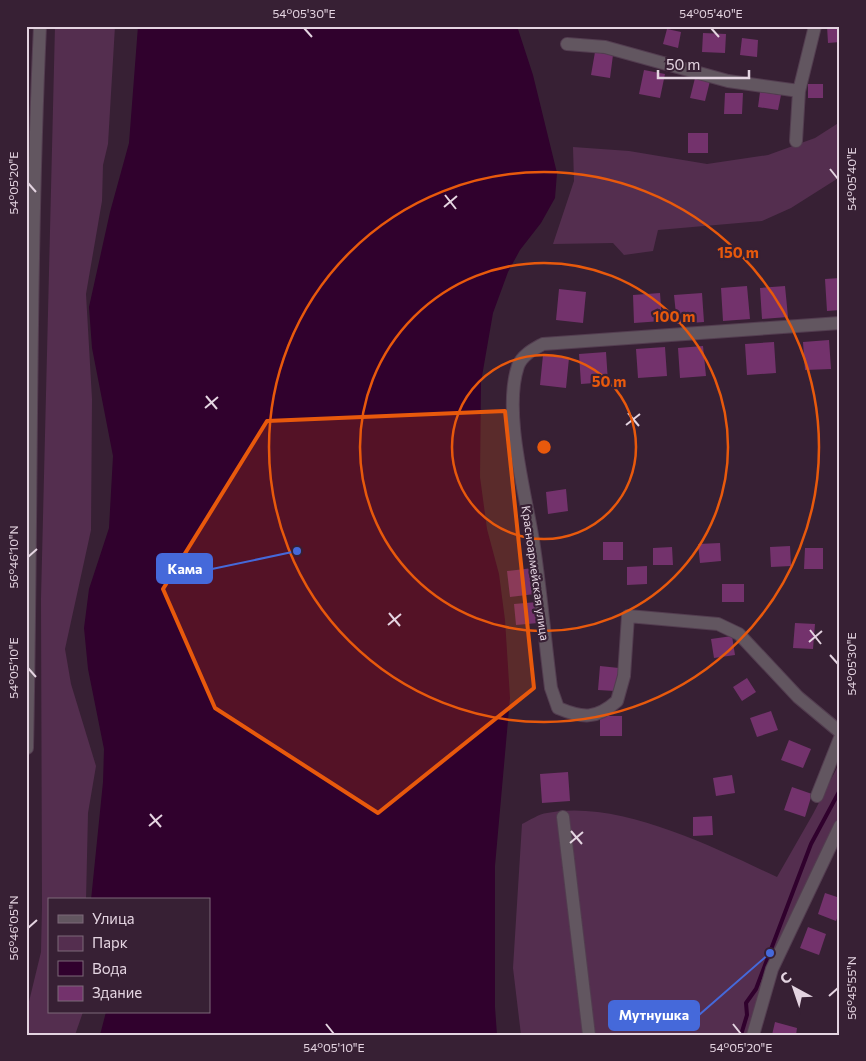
<svg xmlns="http://www.w3.org/2000/svg" width="866" height="1061" viewBox="0 0 866 1061" font-family="Commissioner,sans-serif">
<style>
.green{fill:#542e4f}
.water{fill:#30012d}
.lines{fill:none;stroke-linecap:round;stroke-linejoin:round}
.stream{stroke:#30012d;stroke-width:4}
.building{fill:#73326c}
.minor-casing{stroke:#533d50;stroke-width:14}
.tertiary-casing{stroke:#533d50;stroke-width:14}
.minor{stroke:#625660;stroke-width:12}
.tertiary{stroke:#625660;stroke-width:12}
.marked{fill:#e8590c;fill-opacity:0.2;stroke:#e8590c;stroke-width:4;stroke-linejoin:round}
.ticks{fill:none;stroke:#e4d4e1;stroke-width:2}
.ring{fill:none;stroke:#e8590c;stroke-width:2.5}
.labels{text-anchor:middle;dominant-baseline:central;stroke-width:4.5;stroke-linejoin:round;paint-order:stroke}
.street-label{font-size:12px;fill:#e4d4e1;stroke:#372034}
.centre{fill:#e8590c;stroke:#372034;stroke-width:2.5}
.ring-label{font-size:15px;text-anchor:middle;font-weight:bold;fill:#e8590c;stroke:#372034;stroke-width:4.5;stroke-linejoin:round;paint-order:stroke}
.leader{fill:none;stroke:#4569da;stroke-width:2}
.callout-dot{fill:#4569da;stroke:#372034;stroke-width:2}
.callout{fill:#4569da;stroke:#4569da;stroke-width:2}
.callout-label{font-size:14px;text-anchor:middle;font-weight:bold;fill:#fff}
.neatline{fill:none;stroke:#e4d4e1;stroke-width:2}
.ticks-label{font-size:12px;text-anchor:middle;fill:#e4d4e1}
</style>
<rect width="100%" height="100%" fill="#372034"/>
<!-- green -->
<path class="green" d="M55,26H115L108,144L103,165L102,201L86,294L92,399L91,530L65,649L71,684L96,766L88,813L86,900H49V1012H83L75,1035H26V1014L41,952L42,907L41,599Z
M840,122V177L791,208L762,221L658,230L653,251L624,255L613,243L553,244L574,181L573,147L629,151L707,164L768,155L815,138Z
M840,762V817L826,845L749,1035H521L513,968L522,824C530,820 539,814 547,813C618,799 713,847 777,877L813,814Z"/>
<!-- water -->
<path class="water" d="M138,26H517L533,75L557,173L555,198L541,223L520,250L508,272L493,313L481,382L480,477L487,529L499,574L505,620L510,698L495,866V1007L497,1035H100L106,1012H209V900H91L103,782L104,749L88,669L84,628L89,589L109,528L113,456L92,348L89,307L110,212L129,143Z"/>
<g class="lines">
<!-- stream -->
<path class="stream" d="M741,1035L747,1015L746,1003L756,989L811,844L840,790"/>
</g>
<!-- building -->
<path class="building" d="M827,26H840V42L828,43Z
M667,29L681,32L678,48L663,44Z
M703,33L726,34L725,53L702,52Z
M742,38L758,40L757,57L740,55Z
M595,52L613,55L610,78L591,75Z
M644,70L665,74L660,98L639,94Z
M695,78L710,81L705,101L690,98Z
M808,84H823V98H808Z
M760,92L781,95L778,110L758,107Z
M725,93H743L742,114H724Z
M688,133H708V153H688Z
M840,278V310L827,311L825,279Z
M747,286L750,319L723,321L721,288Z
M785,286L788,317L762,319L760,288Z
M559,289L586,292L583,323L556,320Z
M660,293L662,321L634,323L633,295Z
M702,293L704,322L677,324L674,295Z
M829,340L831,369L805,370L803,342Z
M774,342L776,373L747,375L745,344Z
M703,346L706,376L680,378L678,348Z
M665,347L667,376L638,378L636,349Z
M606,352L608,382L581,384L579,354Z
M543,355L569,358L566,388L540,385Z
M566,489L568,511L548,514L546,492Z
M603,542H623V560H603Z
M720,543L721,561L700,563L698,544Z
M790,546L791,566L771,567L770,547Z
M672,547L673,565H653V548Z
M805,548H823V569H804Z
M647,566V584L627,585V567Z
M533,568L535,594L510,597L507,571Z
M722,584H744V602H722Z
M537,602L538,623L516,625L514,604Z
M795,623L815,624L813,649L793,648Z
M732,636L735,655L714,658L711,639Z
M600,666L619,668L615,691L598,690Z
M747,678L756,692L742,701L733,687Z
M771,711L778,730L757,737L750,718Z
M600,716H622V736H600Z
M789,740L811,749L803,768L781,760Z
M568,772L570,801L542,803L540,774Z
M732,775L735,793L716,796L713,778Z
M792,787L812,794L805,817L784,810Z
M712,816L713,835L693,836V817Z
M825,893L840,898V911L836,921L818,914Z
M808,927L826,934L819,955L800,948Z
M775,1022L797,1028L796,1035H772Z"/>
<g class="lines">
<defs>
<path id="minor" d="M567,44L605,47L728,81L799,91
M796,141L799,91L815,26
M840,323L543,344C534,349 522,355 518,366C502,413 527,498 534,547C541,594 545,641 551,688L558,708C582,718 596,720 617,701L624,676L628,616L718,624L739,634L798,697L840,732
M817,796L840,738
M563,817L589,1035
M753,1035L772,969L840,826"/>
<path id="tertiary" d="M27,748C32,508 29,267 40,26"/>
</defs>
<!-- minor casing -->
<use href="#minor" class="minor-casing"/>
<!-- tertiary casing -->
<use href="#tertiary" class="tertiary-casing"/>
<!-- minor -->
<use href="#minor" class="minor"/>
<!-- tertiary -->
<use href="#tertiary" class="tertiary"/>
</g>
<!-- marked area -->
<path class="marked" d="M505,411L534,688L378,813L215,708L163,589L267,421Z"/>
<!-- ticks -->
<path class="ticks" d="M304,28L312,37M711,28L719,37M830,169L838,179M28,183L36,192M445,195L456,209M444,207L457,196M206,396L217,409M205,408L218,397M628,413L639,426M626,425L640,414M28,557L37,549M389,613L400,626M388,625L401,614M810,630L821,644M809,642L822,631M830,655L838,664M28,668L36,677M150,814L161,827M149,826L162,815M571,831L582,844M570,843L583,832M28,928L37,920M829,996L838,988M326,1024L334,1034M733,1024L741,1034"/>
<!-- distance rings -->
<g class="ring">
<circle cx="544" cy="447" r="92"/>
<circle cx="544" cy="447" r="184"/>
<circle cx="544" cy="447" r="275"/>
</g>
<g class="labels">
<!-- street labels -->
<g class="street-label">
<text transform="translate(536 573) rotate(82)">Красноармейская улица</text>
</g>
</g>
<circle cx="544" cy="447" r="8" class="centre"/>
<g class="ring-label">
<text x="738" y="258">150 m</text>
<text x="674" y="322">100 m</text>
<text x="609" y="387">50 m</text>
</g>
<!-- callouts -->
<path class="leader" d="M297 551L212 569M770 953L699 1015"/>
<g class="callout-dot">
<circle cx="297" cy="551" r="5"/>
<circle cx="770" cy="953" r="5"/>
</g>
<g class="callout">
<rect x="157" y="554" width="55" height="29" rx="5"/>
<rect x="609" y="1001" width="90" height="29" rx="5"/>
</g>
<g class="callout-label">
<text x="185" y="574">Кама</text>
<text x="654" y="1020">Мутнушка</text>
</g>
<!-- border -->
<rect width="866" height="1061" fill="none" stroke="#372034" stroke-width="55"/>
<!-- legend -->
<rect x="48" y="898" width="162" height="115" fill="#372034" stroke="#7c6879"/>
<rect x="58" y="915" width="25" height="8" fill="#625660" stroke="#7c6879"/>
<text x="92" y="924" font-size="15" fill="#e4d4e1">Улица</text>
<rect x="58" y="936" width="25" height="15" fill="#542e4f" stroke="#7c6879"/>
<text x="92" y="948" font-size="15" fill="#e4d4e1">Парк</text>
<rect x="58" y="961" width="25" height="15" fill="#30012d" stroke="#7c6879"/>
<text x="92" y="974" font-size="15" fill="#e4d4e1">Вода</text>
<rect x="58" y="986" width="25" height="15" fill="#73326c" stroke="#7c6879"/>
<text x="92" y="998" font-size="15" fill="#e4d4e1">Здание</text>
<!-- north arrow -->
<g transform="translate(794 988) rotate(320)" stroke="#372034" stroke-width="4" paint-order="stroke">
<path d="M0-4L9 19L0 12L-9 19Z" fill="#e4d4e1"/>
<text y="-8" font-size="14" font-weight="bold" text-anchor="middle" fill="#e4d4e1">С</text>
</g>
<!-- scale -->
<path d="M658 70v8h91v-8" fill="none" stroke="#e4d4e1" stroke-width="2.5"/>
<text x="666" y="70" font-size="15" fill="#e4d4e1" stroke="#372034" stroke-width="4" paint-order="stroke">50 m</text>
<rect x="28" y="28" width="810" height="1006" class="neatline"/>
<g class="ticks-label">
<text x="304" y="18">54°05'30"E</text>
<text x="711" y="18">54°05'40"E</text>
<text transform="translate(852 179) rotate(-90)" y="4">54°05'40"E</text>
<text transform="translate(14 183) rotate(-90)" y="4">54°05'20"E</text>
<text transform="translate(14 557) rotate(-90)" y="4">56°46'10"N</text>
<text transform="translate(852 664) rotate(-90)" y="4">54°05'30"E</text>
<text transform="translate(14 668) rotate(-90)" y="4">54°05'10"E</text>
<text transform="translate(14 928) rotate(-90)" y="4">56°46'05"N</text>
<text transform="translate(852 988) rotate(-90)" y="4">56°45'55"N</text>
<text x="334" y="1052">54°05'10"E</text>
<text x="741" y="1052">54°05'20"E</text>
</g>
</svg>
